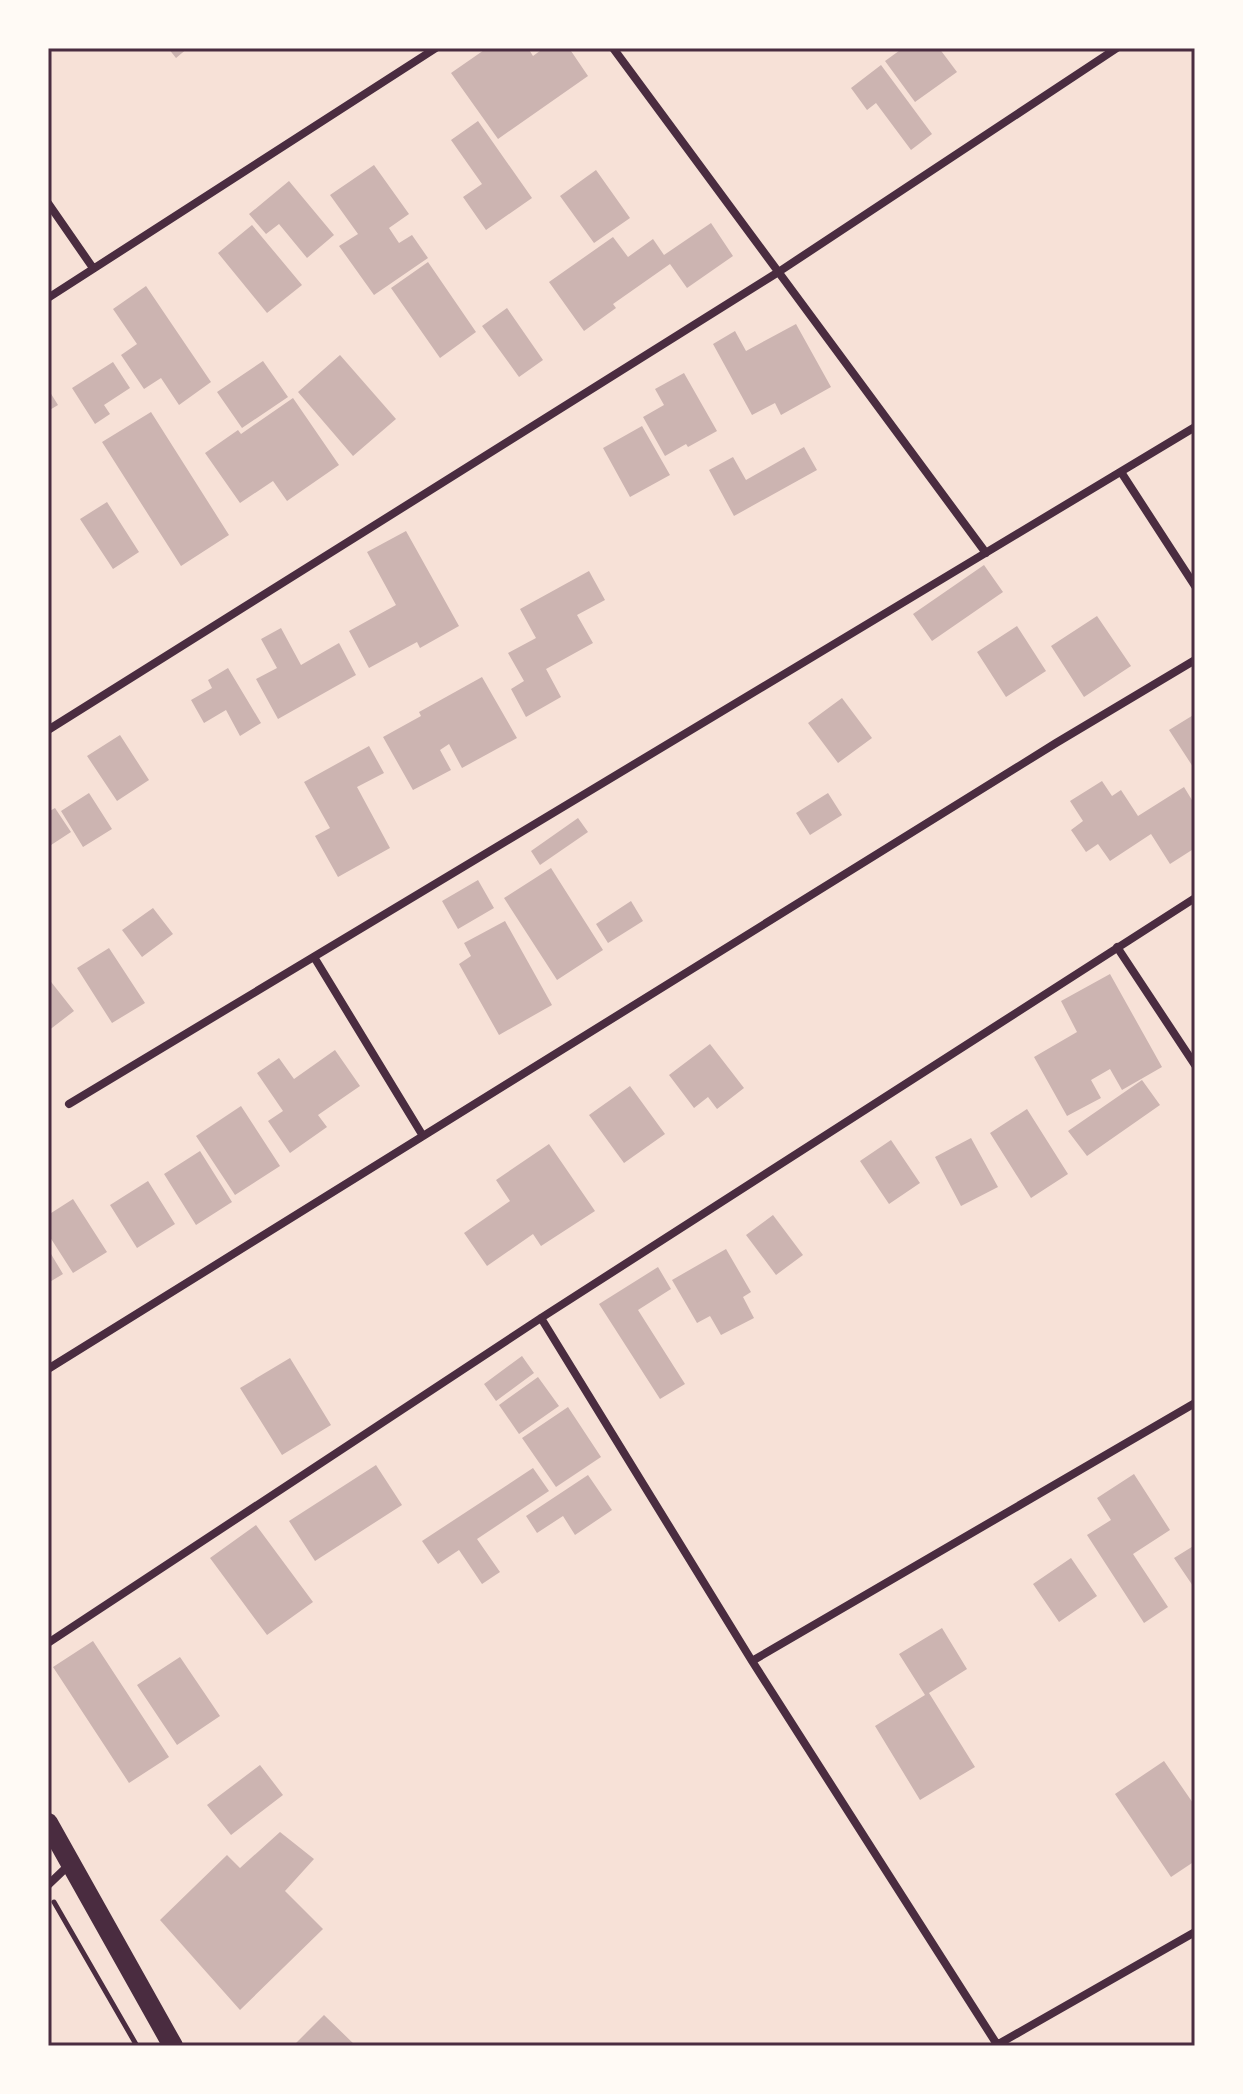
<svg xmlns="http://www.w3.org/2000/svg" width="1243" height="2094" viewBox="0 0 1243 2094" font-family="'PT Sans Narrow',sans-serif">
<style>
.building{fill:#ccb4b1}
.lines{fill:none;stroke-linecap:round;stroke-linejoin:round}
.path{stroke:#4a2c40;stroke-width:5}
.minor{stroke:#4a2c40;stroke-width:8}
.primary{stroke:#4a2c40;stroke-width:20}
.neatline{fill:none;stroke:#4a2c40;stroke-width:3}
</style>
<rect width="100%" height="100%" fill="#f7e1d7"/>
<!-- building -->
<path class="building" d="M168,48H188L176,58Z
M487,48H528L533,56L544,48H569L588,76L498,139L451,73Z
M903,48H939L957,72L915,102L885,61Z
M881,65L932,134L911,150L876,103L867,110L851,88Z
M478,121L532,198L486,230L463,197L482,184L451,140Z
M374,165L409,214L389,228L399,243L412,235L428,258L374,295L339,246L358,234L330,195Z
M596,170L630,218L594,243L560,196Z
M289,181L334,235L307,258L279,224L266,234L249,214Z
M711,223L733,256L687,288L670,264L613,304L616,308L584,331L549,282L613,237L628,257L653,239L664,255Z
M252,225L302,285L267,313L218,253Z
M428,262L476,332L440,358L391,288Z
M146,286L211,382L179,405L161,378L144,389L121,355L137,344L113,309Z
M507,308L543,360L519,377L482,326Z
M796,324L831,387L781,415L775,403L752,415L713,344L735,331L746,351Z
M340,355L396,419L353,456L298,392Z
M263,361L288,397L242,428L217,392Z
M113,362L130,388L104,405L110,414L95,424L72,388Z
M684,373L717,431L688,447L686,444L665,456L643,417L664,405L655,389Z
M48,389L58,405L48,411Z
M293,398L339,465L287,501L273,481L240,503L205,453L238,430L241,434Z
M151,412L229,535L181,566L102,442Z
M642,426L670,475L630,497L603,448Z
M804,447L817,470L734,516L709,470L733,457L746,480Z
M107,502L139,552L113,569L80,519Z
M406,531L459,626L420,648L417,642L369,668L349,631L396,605L367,552Z
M984,565L1003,592L932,641L913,614Z
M589,571L605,600L577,615L593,643L546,669L561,697L526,717L511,689L524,681L508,653L536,638L520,609Z
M1097,616L1131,666L1084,697L1051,646Z
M1017,626L1046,671L1006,697L977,652Z
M281,628L301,665L339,643L356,675L278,719L256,679L277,668L261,639Z
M228,668L261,723L240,736L226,710L204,723L191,700L212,688L208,680Z
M482,677L517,738L462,768L449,744L440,750L451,770L413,790L383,737L421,716L419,712Z
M842,698L872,738L838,763L808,723Z
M1195,714V770L1169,730Z
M120,735L149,780L117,801L87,756Z
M369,746L384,773L357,787L390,848L338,877L315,836L330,828L304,782Z
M1102,781L1112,796L1121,790L1138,816L1184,787L1195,805V848L1170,864L1151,834L1110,861L1098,844L1086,852L1071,830L1083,821L1070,801Z
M89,793L112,829L83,847L61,811Z
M828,793L842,815L810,835L796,813Z
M55,808L71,832L48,847V812Z
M578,818L588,832L540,865L531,851Z
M551,868L603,950L557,980L504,898Z
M478,880L494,908L458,929L442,901Z
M631,901L643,921L608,943L596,924Z
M153,908L173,934L142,957L122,930Z
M505,921L552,1005L499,1035L459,964L471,956L464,943Z
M109,948L145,1003L112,1023L77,968Z
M1110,974L1162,1067L1122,1090L1110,1069L1091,1080L1101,1098L1067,1116L1034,1057L1077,1032L1061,1001Z
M48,978L74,1011L48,1031Z
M710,1044L744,1088L717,1109L708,1097L694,1108L669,1075Z
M335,1050L360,1086L318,1115L327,1127L290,1153L268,1121L283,1111L257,1073L279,1058L294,1079Z
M1142,1080L1160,1105L1087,1156L1068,1131Z
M630,1086L665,1134L624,1163L589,1115Z
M241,1106L280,1166L235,1195L196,1136Z
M1027,1109L1068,1174L1031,1198L990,1133Z
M971,1138L998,1187L961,1206L935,1157Z
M891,1140L920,1183L889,1204L860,1161Z
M549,1144L595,1211L541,1246L533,1234L487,1266L464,1233L510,1201L496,1180Z
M200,1151L232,1202L196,1225L164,1174Z
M148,1181L175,1224L137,1248L110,1205Z
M73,1199L107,1252L73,1273L48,1234V1215Z
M773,1215L803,1255L776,1275L746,1235Z
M48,1249L63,1274L48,1283Z
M726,1249L751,1292L743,1297L754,1318L721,1335L710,1316L697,1323L672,1280Z
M658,1267L671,1289L638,1310L685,1384L660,1399L599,1304Z
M522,1356L534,1373L496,1401L484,1384Z
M290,1358L331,1425L282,1455L240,1388Z
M538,1377L559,1406L519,1434L499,1405Z
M568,1407L601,1457L556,1487L522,1438Z
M376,1465L402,1505L315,1561L289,1521Z
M533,1468L549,1491L477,1539L500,1572L482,1584L459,1550L438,1564L422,1541Z
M1134,1474L1170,1530L1133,1554L1168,1607L1144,1623L1087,1535L1111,1520L1097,1498Z
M588,1475L612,1510L575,1535L563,1516L537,1533L526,1516Z
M256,1525L313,1602L267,1635L210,1558Z
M1195,1545V1589L1174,1558Z
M1071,1558L1097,1596L1059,1622L1033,1584Z
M942,1628L967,1669L929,1693L975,1767L920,1800L875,1726L925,1695L899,1654Z
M93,1641L169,1757L129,1783L53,1667Z
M180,1657L220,1716L177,1745L137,1685Z
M1164,1761L1195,1806V1861L1171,1877L1115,1794Z
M260,1765L283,1795L231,1835L207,1805Z
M280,1832L314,1859L285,1891L323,1929L240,2010L160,1920L227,1855L240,1868Z
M324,2015L356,2046H293Z"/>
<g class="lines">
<!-- path -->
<path class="path" d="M54,1902L137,2046"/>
<!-- minor -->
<path class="minor" d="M613,48L986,553
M48,203L93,268
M48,298L436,48
M1121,472L1195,586
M48,730L780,271L1117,48
M1117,947L1195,1065
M314,957L423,1136
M69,1104L1195,427
M541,1318L752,1661L998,2046
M48,1369L1056,743L1195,660
M48,1643L541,1318L1195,898
M752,1661L1195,1403
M48,1885L70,1864
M995,2046L1195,1932"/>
<!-- primary -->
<path class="primary" d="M48,1823L173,2046"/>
</g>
<!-- border -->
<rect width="1243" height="2094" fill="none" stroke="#fffaf5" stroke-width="100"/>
<rect x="50" y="50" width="1143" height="1994" class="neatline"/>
</svg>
